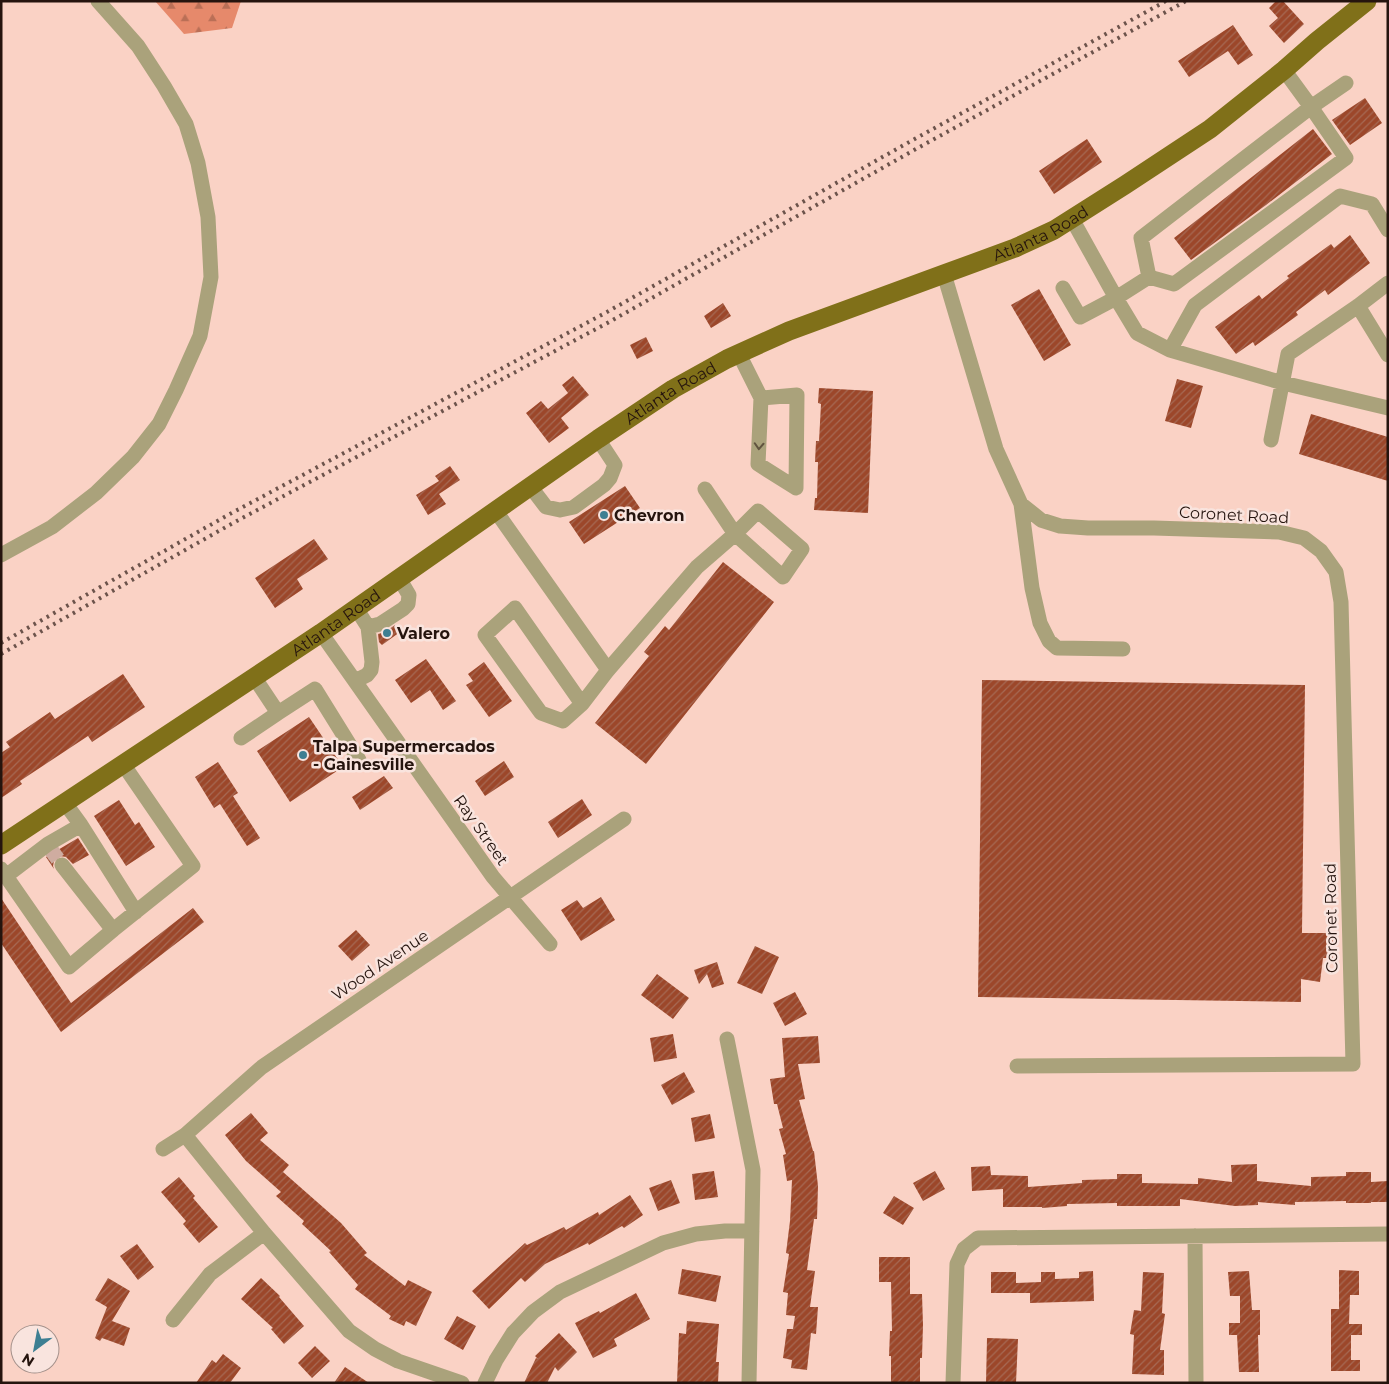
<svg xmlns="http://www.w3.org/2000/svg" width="1389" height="1384" viewBox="0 0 1389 1384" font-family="Montserrat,sans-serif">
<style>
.forest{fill:url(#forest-firs)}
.building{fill:url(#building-hatch)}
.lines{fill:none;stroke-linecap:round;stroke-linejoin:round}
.minor-tunnel{stroke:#cfaca0;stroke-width:15;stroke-dasharray:15 8;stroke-linecap:butt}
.minor{stroke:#aaa27b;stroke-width:15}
.major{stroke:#807019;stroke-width:19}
.rail{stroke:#6c534b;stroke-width:4;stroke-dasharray:2.5 5;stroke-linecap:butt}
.oneway{stroke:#61543f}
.poi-dot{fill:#3e7f92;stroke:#f9e4de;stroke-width:2}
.labels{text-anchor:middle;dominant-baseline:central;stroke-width:5;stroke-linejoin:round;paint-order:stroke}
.street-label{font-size:16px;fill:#25140e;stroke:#f9e4de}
.poi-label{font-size:16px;font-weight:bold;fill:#25140e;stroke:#f9e4de;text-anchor:start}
</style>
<defs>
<pattern id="forest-firs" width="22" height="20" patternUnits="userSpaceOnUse" patternTransform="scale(1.25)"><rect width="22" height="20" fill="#e6896b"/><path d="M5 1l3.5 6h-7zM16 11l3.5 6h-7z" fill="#ba6f56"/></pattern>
<pattern id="building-hatch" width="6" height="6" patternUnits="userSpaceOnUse" patternTransform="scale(1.25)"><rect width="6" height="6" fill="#9c472a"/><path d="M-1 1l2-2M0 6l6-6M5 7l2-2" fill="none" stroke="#a66954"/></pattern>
</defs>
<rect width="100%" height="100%" fill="#fad2c5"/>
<!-- forest -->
<path class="forest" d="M155,1H241L232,28L184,34Z"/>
<!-- building -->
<path class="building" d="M1276,1H1283L1304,24L1284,43L1269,26L1278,18L1269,8Z
M1233,25L1253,55L1238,65L1228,51L1189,77L1178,61Z
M1365,98L1382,123L1350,145L1332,120Z
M1313,129L1332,154L1266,205L1191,260L1174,238Z
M1087,139L1102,162L1054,194L1039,171Z
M1350,235L1370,263L1328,295L1325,290L1296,312L1298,315L1255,346L1253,342L1236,354L1215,327L1259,295L1262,299L1289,278L1287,276L1331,244L1334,248Z
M1039,289L1071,345L1044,361L1011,305Z
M723,303L731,316L711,328L704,316Z
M646,337L653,351L637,359L630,345Z
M573,376L589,395L561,418L569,428L549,443L526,413L541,401L548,409L568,393L562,385Z
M1177,379L1203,386L1191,428L1165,421Z
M819,388L873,391L868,513L814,510L815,498H817L818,462H815L816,441H819L821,404L818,403Z
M1311,414L1388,437V481L1299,454Z
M450,466L460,480L439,494L446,504L428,515L416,495L439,481L435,476Z
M625,486L640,508L584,544L569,522Z
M314,539L328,559L297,579L303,589L275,608L255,578Z
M723,562L774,602L646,764L595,723L649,656L644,652L665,626L669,630Z
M395,625L400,632L382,645L379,642L378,634L385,632Z
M426,659L456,701L443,710L430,690L411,703L395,680Z
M484,662L512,701L489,717L466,685L473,681L468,674Z
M123,674L145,707L92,742L88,736L20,781L22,784L1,798V753L10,747L6,742L50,712L55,719Z
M982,680L1305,685L1302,933H1333V958H1323L1320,982L1301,979V1002L978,997Z
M309,717L343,767L290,802L257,751Z
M504,761L514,777L485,796L475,781Z
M218,762L238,793L233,796L260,838L247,846L220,804L214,808L195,777Z
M384,776L393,788L360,810L352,797Z
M582,799L592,815L558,838L548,822Z
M119,800L135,825L139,822L155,847L126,866L94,816Z
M78,838L89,855L73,864L66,857L60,856L57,857L54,861L53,866L54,869L46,857Z
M601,897L615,920L581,941L561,910L577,900L583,908Z
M1,898L71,1003L193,908L204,922L61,1032L1,943Z
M356,930L370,945L352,961L338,946Z
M755,946L779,957L762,994L737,983Z
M717,962L724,984L712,988L707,974L699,984L694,970Z
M657,974L689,998L673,1019L641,995Z
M795,992L807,1014L785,1026L773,1003Z
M673,1034L677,1058L654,1062L650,1038Z
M818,1036L820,1063L798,1064L805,1099L799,1100L813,1151H814L818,1186L817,1219H814L807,1270L815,1271L810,1307H818L816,1334L811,1333L807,1370L791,1368L792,1360L783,1358L787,1329H793L795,1316L786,1315L788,1293L783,1292L789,1254L786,1253L790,1221L792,1180L787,1181L783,1155L786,1154L779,1129L783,1128L777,1104H774L770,1079L785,1077L782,1038Z
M684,1072L695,1092L672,1105L661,1085Z
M251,1113L268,1133L260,1140L289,1165L283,1172L341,1223L367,1253L364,1255L405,1286L408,1280L432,1292L416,1326L406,1321L404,1326L389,1319L391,1316L355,1289L358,1285L329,1252L331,1251L302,1224L304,1221L276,1196L281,1192L246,1161L225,1135Z
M710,1114L715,1138L695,1142L691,1118Z
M1257,1164V1181L1311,1186V1177L1346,1176V1172H1371V1182L1388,1181V1202H1371V1203H1346V1201L1295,1202V1205L1258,1202V1205L1235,1206L1180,1199V1206H1117V1203L1067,1204V1206L1042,1208V1207H1003V1189L972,1191L971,1167L990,1166L991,1175L1028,1176V1187L1082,1183V1180L1117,1179V1174H1142V1183L1198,1184V1178L1232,1182L1231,1165Z
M714,1171L718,1197L695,1200L692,1174Z
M935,1171L945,1189L923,1201L913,1183Z
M179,1177L195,1196L193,1198L218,1227L199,1243L183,1224L186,1221L161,1192Z
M671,1180L680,1203L658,1211L649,1188Z
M630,1195L643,1215L624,1228L622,1226L589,1245L588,1243L545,1264L525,1282L521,1278L489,1309L472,1291L525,1243L527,1245L564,1227L566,1230L598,1212L599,1215Z
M894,1196L914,1208L903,1225L883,1213Z
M137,1244L154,1267L138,1280L120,1256Z
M879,1257H910V1294H922L923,1325L922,1358H920V1383H891V1356H889L890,1331H892L891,1282H879Z
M682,1269L721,1276L716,1302L678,1294Z
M1339,1270L1359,1271V1295H1350L1349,1324H1362V1335H1351V1360H1360V1371H1331V1309H1339Z
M1093,1271L1094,1301L1030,1303V1293H991V1272H1016V1283L1041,1282V1272H1055V1279L1079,1278V1272Z
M1249,1271L1252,1310H1260V1335H1258L1259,1372H1239L1237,1335H1229V1323H1240V1296H1230L1228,1272Z
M1143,1272L1164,1273L1162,1313L1165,1314L1160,1350H1164V1375L1132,1374L1134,1335L1130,1334L1134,1310L1141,1311Z
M108,1278L130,1291L112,1321L130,1328L124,1346L102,1338L100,1341L95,1338L107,1307L95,1300Z
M261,1278L280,1296L279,1297L304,1326L284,1344L271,1329L273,1328L241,1299Z
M636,1293L650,1319L614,1339L617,1346L593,1358L575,1323L599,1311L600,1313Z
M457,1316L476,1326L463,1350L444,1339Z
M687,1321L719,1324L716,1362H719L718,1383H677L679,1333L686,1334Z
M559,1333L577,1352L558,1371L555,1367L547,1383H524L536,1358L538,1359L535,1356Z
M987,1338L1018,1339L1016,1383H986Z
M315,1346L330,1361L312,1378L298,1363Z
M223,1354L241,1368L230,1383H196L212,1360L216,1363Z
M345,1367L369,1383H334Z"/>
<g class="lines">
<!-- minor-tunnel -->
<path class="minor-tunnel" d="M49,847L62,865"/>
<!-- minor -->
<path class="minor" d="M1284,70L1311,107L1346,83
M1072,219L1116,298L1149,277L1141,238L1311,107L1346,158L1174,284L1149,277
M944,274L996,449L1021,504L1041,520L1060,526L1088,528H1154L1279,532L1304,538L1321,551L1336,572L1341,602L1353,1064L1017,1066
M1063,288L1080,317L1116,298L1137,333L1170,350L1283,383L1388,408
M1358,306L1388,355
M1170,350L1195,305L1340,196L1372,204L1388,230
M739,354L761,398L758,464L796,488
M761,398L797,395L796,488
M1271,440L1288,354L1358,306L1388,283
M530,486L546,507L560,510L574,507L604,485L610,478L615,465L598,439
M1021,504L1032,588L1040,623L1049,641L1057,648L1123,649
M495,510L608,670L697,567L735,534L758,511L802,549L783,577L735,534L705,489
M1,555L52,527L96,493L133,457L159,424L176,390L200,336L211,277L208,217L198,163L186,124L164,86L138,46L98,1
M368,627L380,624L403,609L408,604L409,595L399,578
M321,633L493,877L550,944
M254,677L278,713L315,689L359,760
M355,681L367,675L371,670L372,662L368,627L356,608
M582,704L515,608L485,635L541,713L563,721L582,704L608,670
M241,738L278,713
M65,803L81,825L136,912
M62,865L113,930
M1,869L69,967L113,930L193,866L123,764
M6,876L48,844L81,825
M727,1039L753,1170L749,1383
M185,1135L264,1233L349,1331L375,1349L398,1361L462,1383
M163,1149L185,1135L262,1067L624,819
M1195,1236L1196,1383
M173,1320L210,1274L264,1233
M485,1383L496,1360L513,1333L533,1312L560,1292L663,1243L696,1234L725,1231H752
M953,1383L957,1264L964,1249L978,1238L1388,1234"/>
<!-- major -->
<path class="major" id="s1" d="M1,845L321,633L598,439L673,389L727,359L789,331L944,274L1015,248L1054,230L1125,185L1210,129L1284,70L1317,41L1367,1"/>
<!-- rail -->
<path class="rail" d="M1,643L228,515L607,312L911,141L1166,1
M1,654L233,523L611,321L916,149L1186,1"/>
</g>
<!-- one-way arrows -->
<defs><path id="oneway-chevron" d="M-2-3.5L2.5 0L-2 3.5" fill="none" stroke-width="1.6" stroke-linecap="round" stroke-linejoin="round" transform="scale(1.25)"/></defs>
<use class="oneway" href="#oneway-chevron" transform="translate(759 446) rotate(93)"/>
<!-- markers -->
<g class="poi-dot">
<circle cx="604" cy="515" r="5"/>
<circle cx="387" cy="633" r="5"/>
<circle cx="303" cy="755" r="5"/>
</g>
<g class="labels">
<!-- street labels -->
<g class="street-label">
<text stroke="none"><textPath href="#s1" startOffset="1212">Atlanta Road</textPath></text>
<text stroke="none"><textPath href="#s1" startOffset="808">Atlanta Road</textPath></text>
<text transform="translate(1234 515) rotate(3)">Coronet Road</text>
<text stroke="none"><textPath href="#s1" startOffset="402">Atlanta Road</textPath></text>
<text transform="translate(481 830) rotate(55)">Ray Street</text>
<text transform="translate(1331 918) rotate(-91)">Coronet Road</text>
<text transform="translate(380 965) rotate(-34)">Wood Avenue</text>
</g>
<!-- poi labels -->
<g class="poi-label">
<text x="614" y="515">Chevron</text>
<text x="397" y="633">Valero</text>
<text x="313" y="746">Talpa Supermercados<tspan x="313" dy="18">- Gainesville</tspan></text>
</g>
</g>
<!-- border -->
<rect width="1389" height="1384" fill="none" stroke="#25140e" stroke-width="5"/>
<!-- north arrow -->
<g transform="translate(35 1349) rotate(212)"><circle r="24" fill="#f9e4de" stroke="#a4918b"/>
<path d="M0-4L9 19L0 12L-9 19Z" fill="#3e7f92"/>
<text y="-8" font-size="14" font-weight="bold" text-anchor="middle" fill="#25140e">N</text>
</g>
</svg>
